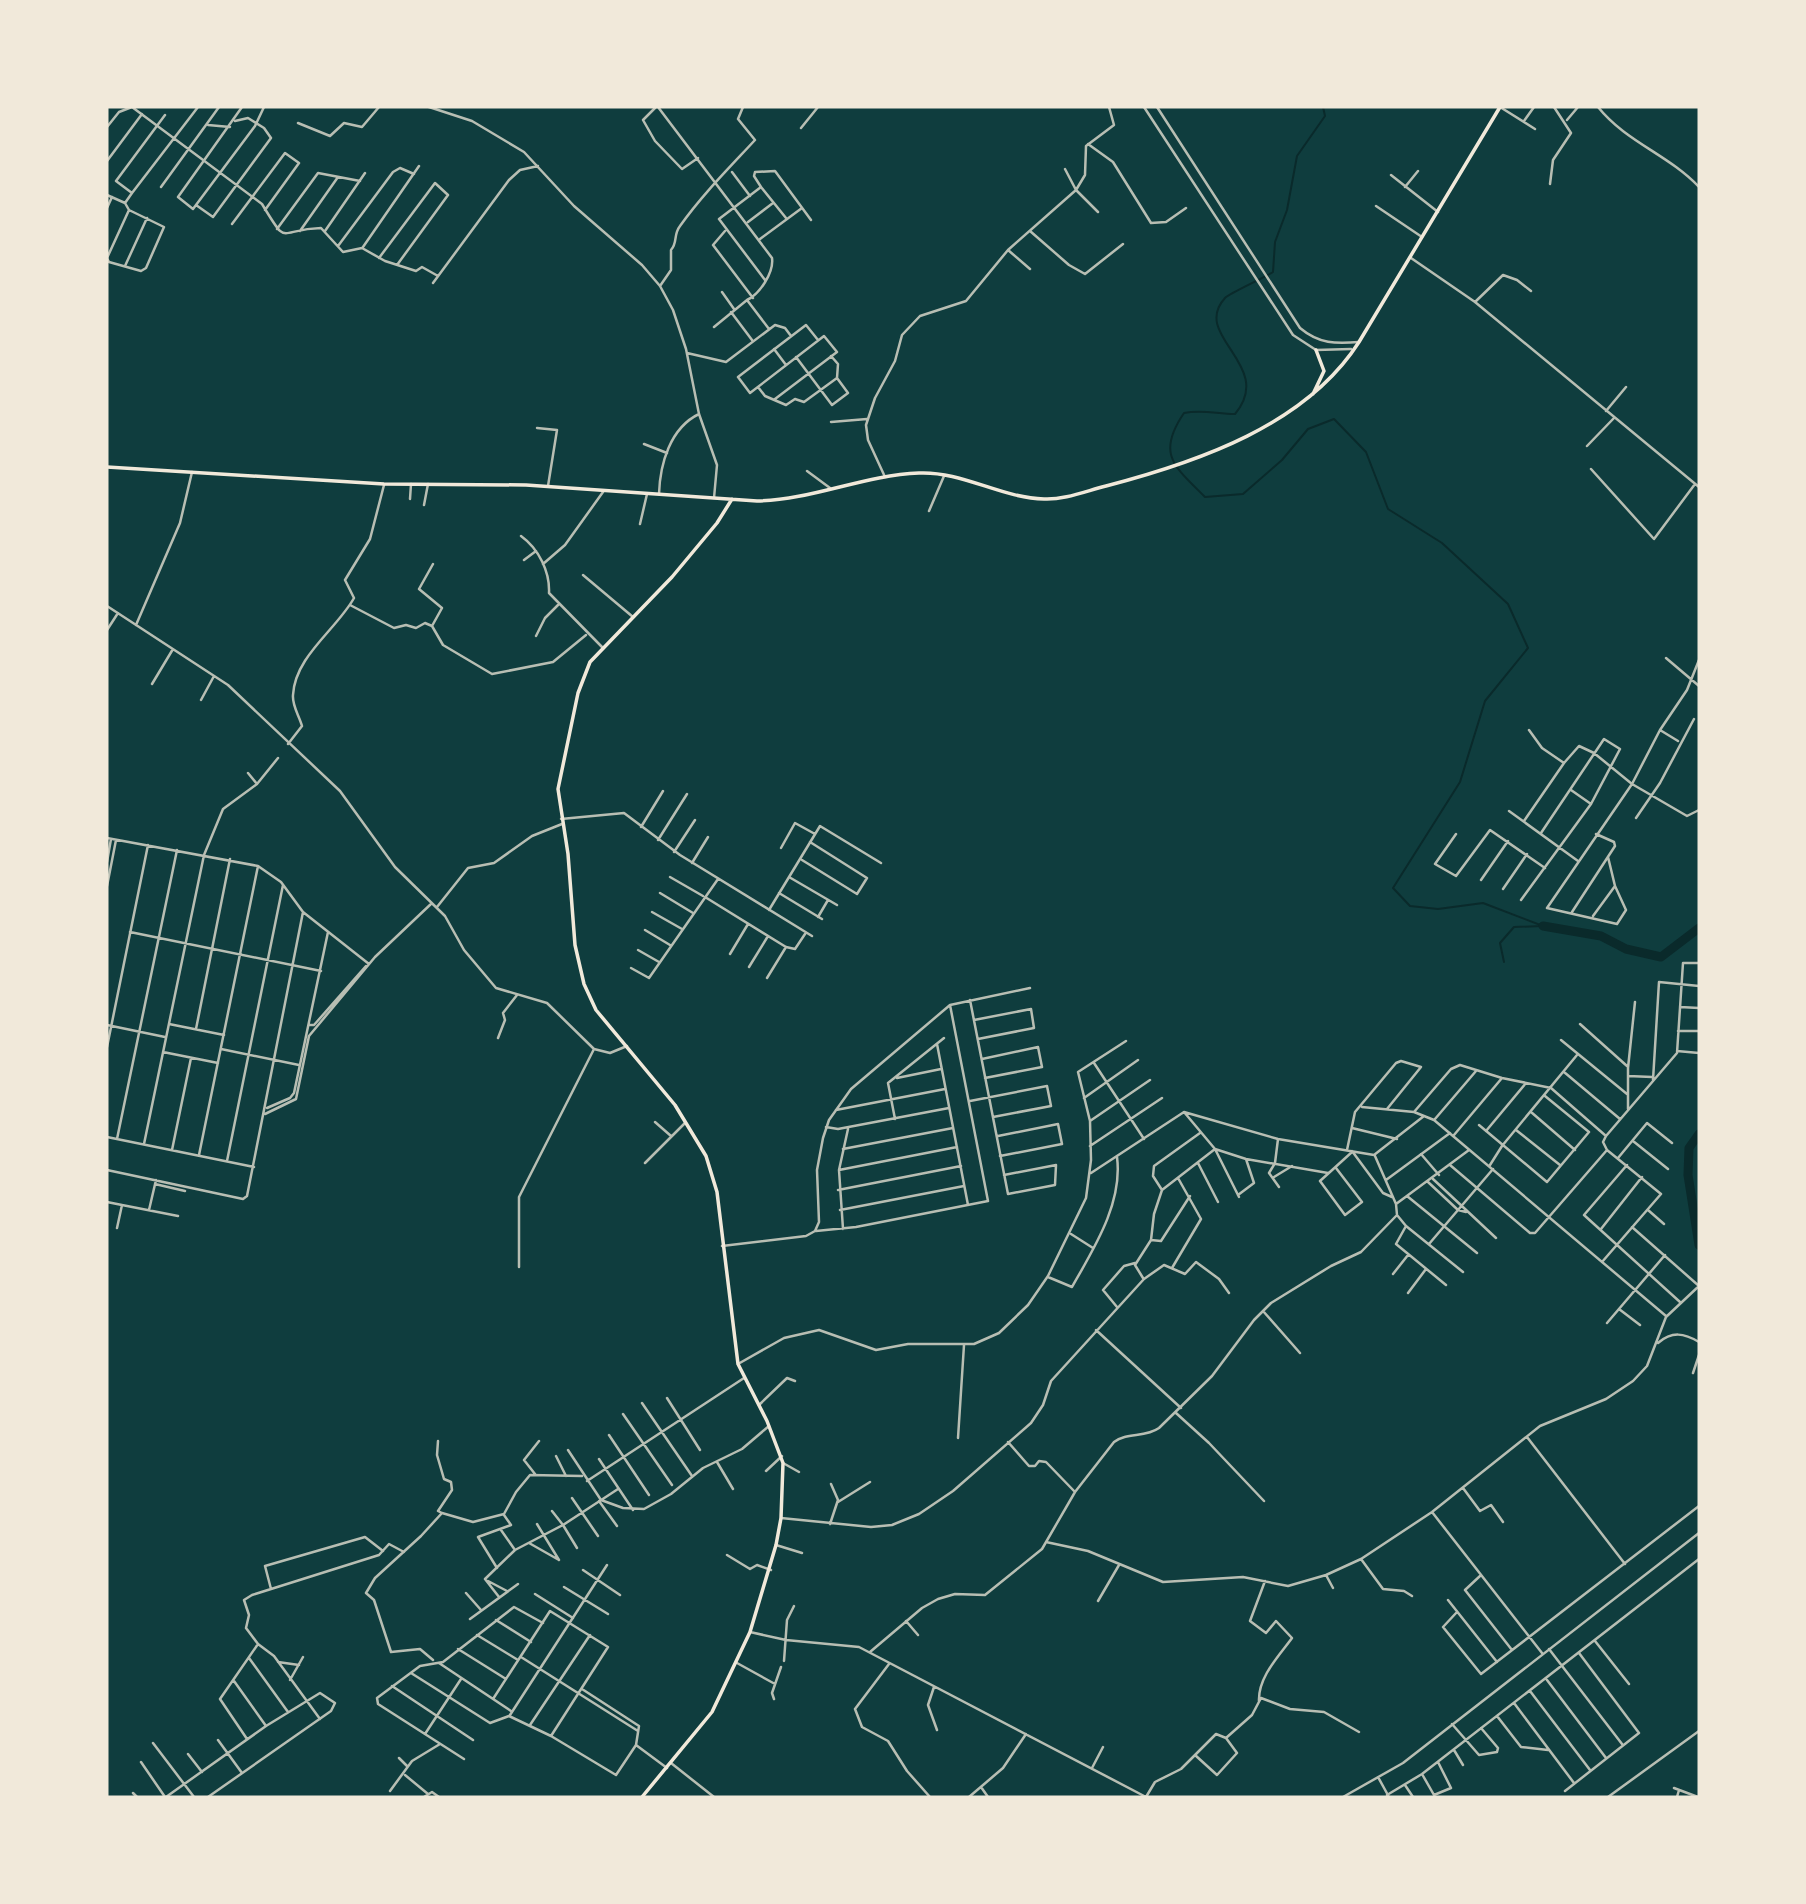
<svg xmlns="http://www.w3.org/2000/svg" width="1806" height="1904" viewBox="0 0 1806 1904" font-family="'PT Sans',sans-serif">
<style>
.lines{fill:none;stroke-linecap:round;stroke-linejoin:round}
.stream{stroke:#0a2a2b;stroke-width:2}
.river{stroke:#0a2a2b;stroke-width:9}
.minor{stroke:#b8beb3;stroke-width:2.5}
.primary{stroke:#f1e9da;stroke-width:3.5}
</style>
<rect width="100%" height="100%" fill="#0f3d3e"/>
<g class="lines">
<!-- stream -->
<path class="stream" d="M1323,107L1325,116L1297,156L1287,210L1275,242L1273,272C1264,278 1230,293 1225,298C1190,336 1276,365 1235,414C1217,414 1202,409 1184,413C1156,454 1174,466 1205,497L1243,494L1282,460L1308,429L1334,419L1366,452L1388,509L1442,543L1508,604L1528,648L1485,701L1460,782L1393,888L1410,906L1438,909L1483,903L1543,926
M1504,962L1500,943L1514,927L1542,926"/>
<!-- river -->
<path class="river" d="M1543,926L1601,936L1626,949L1661,957L1699,928
M1699,1134L1689,1148L1688,1175L1699,1245"/>
<!-- minor -->
<path class="minor" d="M242,107L178,197L193,209L255,126L264,107
M429,107L472,121L524,152L574,206L642,265L660,286L673,310L686,349L699,414L717,465L714,498
M656,107L643,120L655,141L682,169L698,158
M658,107L772,258C774,272 760,294 747,300L769,329
M1144,107L1293,335L1316,350L1351,349
M1157,107L1300,328C1319,344 1336,344 1359,342
M1500,107L1535,129
M1598,107C1626,142 1669,155 1699,187
M165,115L116,181L132,193L198,107
M1567,120L1578,107
M1524,121L1534,107
M298,123L330,136L344,123L362,127L379,107
M208,125L230,127
M107,127L119,112L132,107L262,204C289,249 277,229 321,228L343,252L362,248L385,261L416,271L422,267L438,276
M801,128L818,107
M1088,144L1113,162L1151,223L1166,222L1186,208
M107,161L142,114
M1065,169L1076,190L1098,212
M732,172L750,196
M1391,175L1438,212
M1550,184L1553,160L1571,133L1554,107
M161,187L219,107
M761,187L754,176L755,172L775,171L811,220
M1405,187L1418,171
M107,195L125,203L132,193
M125,203L129,210L164,227L146,268L141,271L109,262L107,258L129,210
M196,205L213,217L271,138L264,128L248,118L235,121
M1376,206L1422,237
M107,208L112,197
M748,222L773,203
M232,224L285,153L299,163L265,210
M277,229L318,173L360,181
M300,231L338,177
M325,231L365,173
M725,231L713,245L753,298
M1030,231L1069,265L1085,274L1123,244
M760,239L802,208
M338,246L393,172L400,168L414,174
M363,247L419,166
M1008,250L1030,269
M379,258L435,183L448,195L397,265
M1411,258L1475,302L1699,487
M125,266L147,218
M765,280L719,219L761,187L786,218
M433,283L509,180L520,170L538,166
M660,286L671,270V250C678,242 673,235 680,226C702,195 729,168 755,140L738,119L743,107
M722,292L734,309
M1475,302L1503,275L1517,280L1531,291
M731,312L752,340
M714,327L747,300
M774,349L786,365
M687,353L726,362L775,325L785,328L791,336
M796,357L832,405L848,393L837,378L838,364L831,356
M758,387L765,396L786,405L795,399L804,402L837,378
M775,399L837,352L824,336L750,393L738,377L806,325L818,340
M1606,411L1626,387
M831,422L867,419
M537,428L557,430L548,486
M644,444L667,453
M1587,446L1614,418
M1591,469L1654,539L1695,484
M807,471L830,488
M885,477L868,440L866,425L875,398L895,361L902,335L920,316L966,301L1008,250L1076,190L1085,175L1086,146L1114,125L1109,107
M659,494C660,464 670,428 699,414
M410,499L411,484
M424,505L428,484
M929,511L944,476
M640,524L647,494
M521,536C539,549 550,572 549,593L602,647
M524,560L536,551
M543,564L565,545L603,492
M583,575L633,617
M350,605L394,628L406,625L416,628L425,623L432,626L443,645L492,674L553,662L586,635
M107,606L228,685L340,791L395,867L445,916L464,950L496,988L547,1003L594,1049L610,1053L627,1046
M136,625L180,523L192,472
M432,626L442,608L419,589L433,564
M107,630L118,613
M536,636L545,618L559,604
M1666,658L1699,686
M152,684L173,649
M201,700L214,676
M1529,730L1542,748L1564,763L1579,746L1594,753L1632,784L1687,816L1699,810
M1660,730L1678,741
M288,744L302,726C299,715 292,706 293,695C295,656 337,629 354,598L345,580L370,539L384,485
M248,773L257,784
M1571,790L1591,804
M1509,811L1578,861
M1636,818L1660,783L1694,719
M561,819L624,813L680,855L812,936
M1524,821L1564,763
M641,827L663,791
M1456,834L1435,864L1456,876L1490,830L1545,868
M107,838L258,866L281,882L303,912L369,964
M658,840L687,794
M781,848L795,823L815,834
M674,852L695,820
M1608,857L1615,886L1626,910L1617,924L1547,908L1632,784L1660,730L1687,690L1699,660
M802,860L857,894L867,878L810,842
M107,862L111,839
M692,863L708,837
M670,877L703,896
M789,877L837,905
M1481,880L1508,841
M107,886L116,840
M1503,889L1527,854
M660,893L693,913
M779,893L822,919
M705,897L786,947L795,949L805,934
M1521,900L1591,804L1620,749L1604,739L1541,833
M437,907L468,868L494,863L532,836L562,824
M769,910L820,826L881,863
M652,912L682,929
M1572,912L1615,846L1614,842L1596,834
M1593,916L1615,886
M818,917L828,900
M645,930L670,945
M130,932L321,971
M638,950L659,962
M730,954L748,924
M749,967L768,936
M631,968L649,978L718,879
M767,978L786,947
M970,1000C983,1065 995,1130 1008,1194L1055,1185L1056,1165L1004,1175
M1680,1007L1699,1008
M974,1020L1031,1009L1034,1028L978,1039
M169,1024L224,1035
M1580,1024L1627,1066
M107,1025L165,1037
M309,1025H314L366,966
M196,1029L230,859
M1678,1031H1699
M498,1038L505,1020L503,1013L517,995
M1561,1040L1627,1094
M937,1044L968,1205
M107,1047L148,845
M221,1049L299,1065
M1677,1051L1699,1053
M163,1052L218,1063
M982,1059L1038,1047L1042,1067L985,1078
M1094,1063L1144,1139
M1564,1072L1620,1119
M1628,1076L1652,1077
M897,1078L941,1069
M1653,1080L1659,982L1699,986
M1084,1098L1138,1060
M970,1101L1047,1086L1051,1106L993,1117
M1362,1107L1414,1112L1434,1120L1666,1316
M267,1108L290,1098L294,1093L328,932
M1628,1109V1068L1635,1002
M836,1110L945,1089
M1414,1112L1451,1069L1460,1065L1502,1078L1551,1088L1606,1136
M1531,1112L1575,1150
M265,1114L296,1099L309,1036L375,957L432,903
M895,1119L888,1083L944,1038
M1435,1119L1476,1071
M1090,1121L1150,1080
M655,1122L671,1136
M1479,1125L1547,1182L1589,1132L1545,1096
M826,1127L838,1129L949,1108
M1352,1128L1397,1139
M1516,1130L1560,1165
M1486,1131L1526,1083
M1454,1135L1502,1078
M998,1136L1058,1124L1062,1144L1000,1156
M107,1137L254,1167
M117,1139L177,850
M1278,1139L1275,1163L1269,1173L1279,1187
M1633,1141L1668,1169
M144,1144L204,855L223,809L257,784L278,758
M1090,1146L1162,1098
M843,1149L953,1128
M1215,1149L1246,1159L1328,1173
M1215,1149L1239,1197
M172,1150L191,1058
M1347,1150L1355,1112L1396,1063L1401,1061L1421,1067L1387,1109
M1352,1151L1383,1193L1392,1197
M1421,1154L1439,1175
M199,1155L258,866
M1375,1156L1396,1204L1397,1215L1406,1226L1463,1272
M1618,1158L1647,1123L1672,1143
M227,1161L283,885
M645,1163L685,1123
M1198,1163L1218,1202
M1450,1165L1530,1233H1535L1607,1150L1603,1142L1606,1136L1677,1053L1683,963H1699
M1490,1165L1502,1146L1577,1055
M1627,1165L1584,1215L1680,1302
M1336,1168L1362,1202L1345,1215L1320,1181L1352,1152
M107,1170L243,1199L247,1196L303,912
M839,1170L957,1147
M1091,1173L1184,1112L1278,1139L1374,1155L1424,1116
M1274,1177L1292,1166
M1433,1179L1496,1238
M1386,1180L1450,1133
M1428,1182L1458,1210L1466,1212
M155,1184L185,1191
M838,1190L961,1166
M1162,1190L1215,1149L1184,1112
M1162,1190L1153,1176L1154,1166L1200,1133
M1238,1195L1254,1183L1246,1159
M1407,1196L1477,1253
M107,1202L122,1205L117,1228
M1396,1204L1469,1150
M122,1205L178,1216
M149,1210L156,1180
M840,1210L964,1186
M1648,1210L1664,1224
M1406,1226L1396,1244L1446,1285
M1632,1227L1699,1286
M843,1229L839,1170L848,1129
M1601,1229L1642,1177
M816,1231L856,1227L988,1201L950,1005
M1071,1234L1093,1248
M1151,1240L1161,1241L1190,1196
M1429,1244L1493,1169
M722,1246L806,1236L815,1231L819,1222L817,1170L823,1138L829,1120L851,1089L950,1005L1030,988
M1602,1262L1661,1194L1607,1150
M519,1267V1197L594,1049
M1172,1268L1201,1219L1178,1178
M1393,1274L1408,1255
M1048,1277L1072,1287C1094,1248 1123,1203 1117,1157
M1143,1278L1135,1265L1151,1240L1154,1214L1162,1190
M1408,1293L1426,1269
M1117,1307L1103,1290L1124,1266L1135,1263
M1619,1309L1640,1325
M1263,1311L1300,1353
M1607,1323L1665,1255
M1096,1330L1181,1408
M1658,1343C1672,1331 1684,1333 1699,1342
M738,1364L784,1338L819,1330L876,1350L908,1344H974L999,1333L1028,1305L1048,1276L1086,1198L1091,1160L1090,1121L1078,1072L1126,1041
M1693,1373L1699,1355
M667,1398L700,1450
M642,1403L692,1476
M759,1405L787,1378L795,1381
M1176,1413L1209,1443L1264,1501
M623,1414L672,1485
M609,1435L649,1495
M1527,1437L1625,1564
M958,1438L964,1345
M438,1441L437,1455L444,1479L451,1482L452,1490L438,1511L442,1513
M1008,1442L1029,1466H1035L1039,1461L1046,1462L1075,1492
M568,1450L601,1500L623,1508L644,1509L671,1494L703,1468L742,1449L769,1426
M556,1456L566,1476
M599,1459L633,1510
M717,1462L733,1489
M783,1463L799,1472
M766,1471L782,1456
M535,1474L524,1460L539,1441
M587,1481L744,1378
M1463,1488L1480,1511L1491,1505L1503,1522
M572,1498L598,1536
M599,1501L617,1526
M838,1502L870,1482
M552,1511L563,1525L618,1489
M1432,1512L1542,1653
M442,1513L473,1522L504,1514L516,1492L530,1475L582,1476
M781,1518L871,1527L892,1525L919,1514L953,1491L1031,1423L1043,1405L1051,1381L1144,1279L1164,1265L1185,1274L1196,1262L1219,1279L1229,1293
M537,1524L559,1560
M830,1524L838,1500L831,1484
M501,1530L515,1550
M1046,1542L1088,1551L1163,1582L1243,1577L1288,1586L1326,1575L1361,1559L1432,1512L1540,1426L1606,1399L1633,1381L1647,1366L1666,1317L1699,1286
M529,1543L559,1560
M776,1545L802,1553
M727,1555L750,1569L757,1565L771,1570
M1361,1559L1383,1589L1404,1591L1412,1596
M497,1568L478,1537L511,1525L504,1515
M583,1570L620,1595
M1326,1575L1333,1588
M1480,1576L1465,1590L1512,1650
M488,1581L507,1591
M564,1587L608,1614
M271,1589L265,1566L365,1537L383,1551
M466,1593L481,1610
M535,1594L573,1618
M499,1597L485,1579L515,1550L563,1525L577,1548
M1448,1600L1497,1662
M1098,1601L1119,1565
M1457,1612L1443,1627L1481,1674L1699,1506
M470,1619L518,1584
M496,1620L531,1642
M906,1621L918,1635
M750,1632L786,1640L859,1647L1146,1797
M477,1635L518,1660
M1595,1641L1629,1684
M458,1649L506,1679
M1549,1649L1622,1744
M870,1652L922,1608L938,1599L955,1594L985,1595L1042,1549L1075,1492L1114,1442C1127,1432 1145,1438 1159,1428L1212,1376L1254,1320L1271,1303L1331,1266L1361,1252L1397,1215
M521,1657L638,1731
M249,1658L288,1712
M433,1660L420,1649L391,1652L374,1600L366,1593L375,1578L421,1536L442,1513
M784,1661L787,1620L794,1606
M278,1662L299,1665
M439,1663L511,1711
M737,1663L775,1684
M889,1664L855,1709L862,1727L888,1741L907,1771L930,1797
M411,1673L490,1723L509,1716L551,1736L616,1775L636,1745
M290,1680L303,1657
M1547,1680L1606,1758
M234,1681L266,1726
M392,1686L473,1740
M934,1687L928,1705L937,1730
M582,1689L639,1726L636,1745L667,1768
M1530,1691L1590,1770
M493,1699L550,1611L608,1647L551,1736
M774,1699L772,1693L781,1667
M1259,1701C1258,1677 1279,1656 1292,1638L1276,1621L1266,1633L1250,1621L1265,1581
M1514,1703L1574,1783
M510,1715L607,1565
M1497,1716L1521,1747L1548,1750
M320,1719L274,1656L258,1644L246,1628L249,1615L244,1600L252,1595L379,1555L389,1544L404,1552
M1452,1724L1479,1755L1497,1752L1498,1748L1481,1728
M530,1725L590,1635
M425,1734L461,1679
M247,1739L220,1699L258,1644
M218,1740L242,1773
M153,1743L194,1797
M1454,1750L1463,1765
M188,1754L202,1772
M1195,1755L1217,1775L1237,1753L1226,1738
M399,1758L407,1766
M464,1759L378,1704L377,1698L420,1666L443,1662L514,1607L543,1623
M141,1762L165,1797
M671,1763L714,1797
M1092,1768L1103,1747
M1422,1774L1434,1795L1451,1788L1438,1762
M405,1775L428,1794
M1378,1777L1389,1797
M1405,1785L1413,1797
M981,1787L988,1797
M1674,1788L1698,1797
M390,1791L412,1761L440,1744
M1565,1791L1639,1733L1579,1653
M133,1793L137,1797
M1387,1795L1422,1774L1699,1559
M166,1797L266,1726L320,1693L335,1703L331,1711L208,1797
M424,1797L432,1792L439,1797
M969,1797L1003,1768L1026,1734
M1146,1797L1155,1782L1181,1769L1216,1734L1226,1738L1252,1715L1261,1698L1290,1709L1324,1712L1359,1732
M1343,1797L1403,1763L1699,1533
M1608,1797L1699,1731
M1677,1797L1679,1790"/>
<!-- primary -->
<path class="primary" d="M1313,394L1324,371L1316,350
M107,467L384,484L526,485L757,501C812,500 864,475 919,473C962,471 1001,498 1044,499C1064,500 1086,491 1106,486C1198,462 1306,425 1359,342L1500,107
M642,1797L712,1712L750,1632L776,1545L781,1518L783,1463L767,1421L738,1364L717,1192L706,1156L675,1105L596,1010L584,984L575,945L568,854L558,789L578,693L590,662L672,577L717,523L732,499"/>
</g>
<!-- border -->
<rect width="1806" height="1904" fill="none" stroke="#f1e9da" stroke-width="217"/>
</svg>
